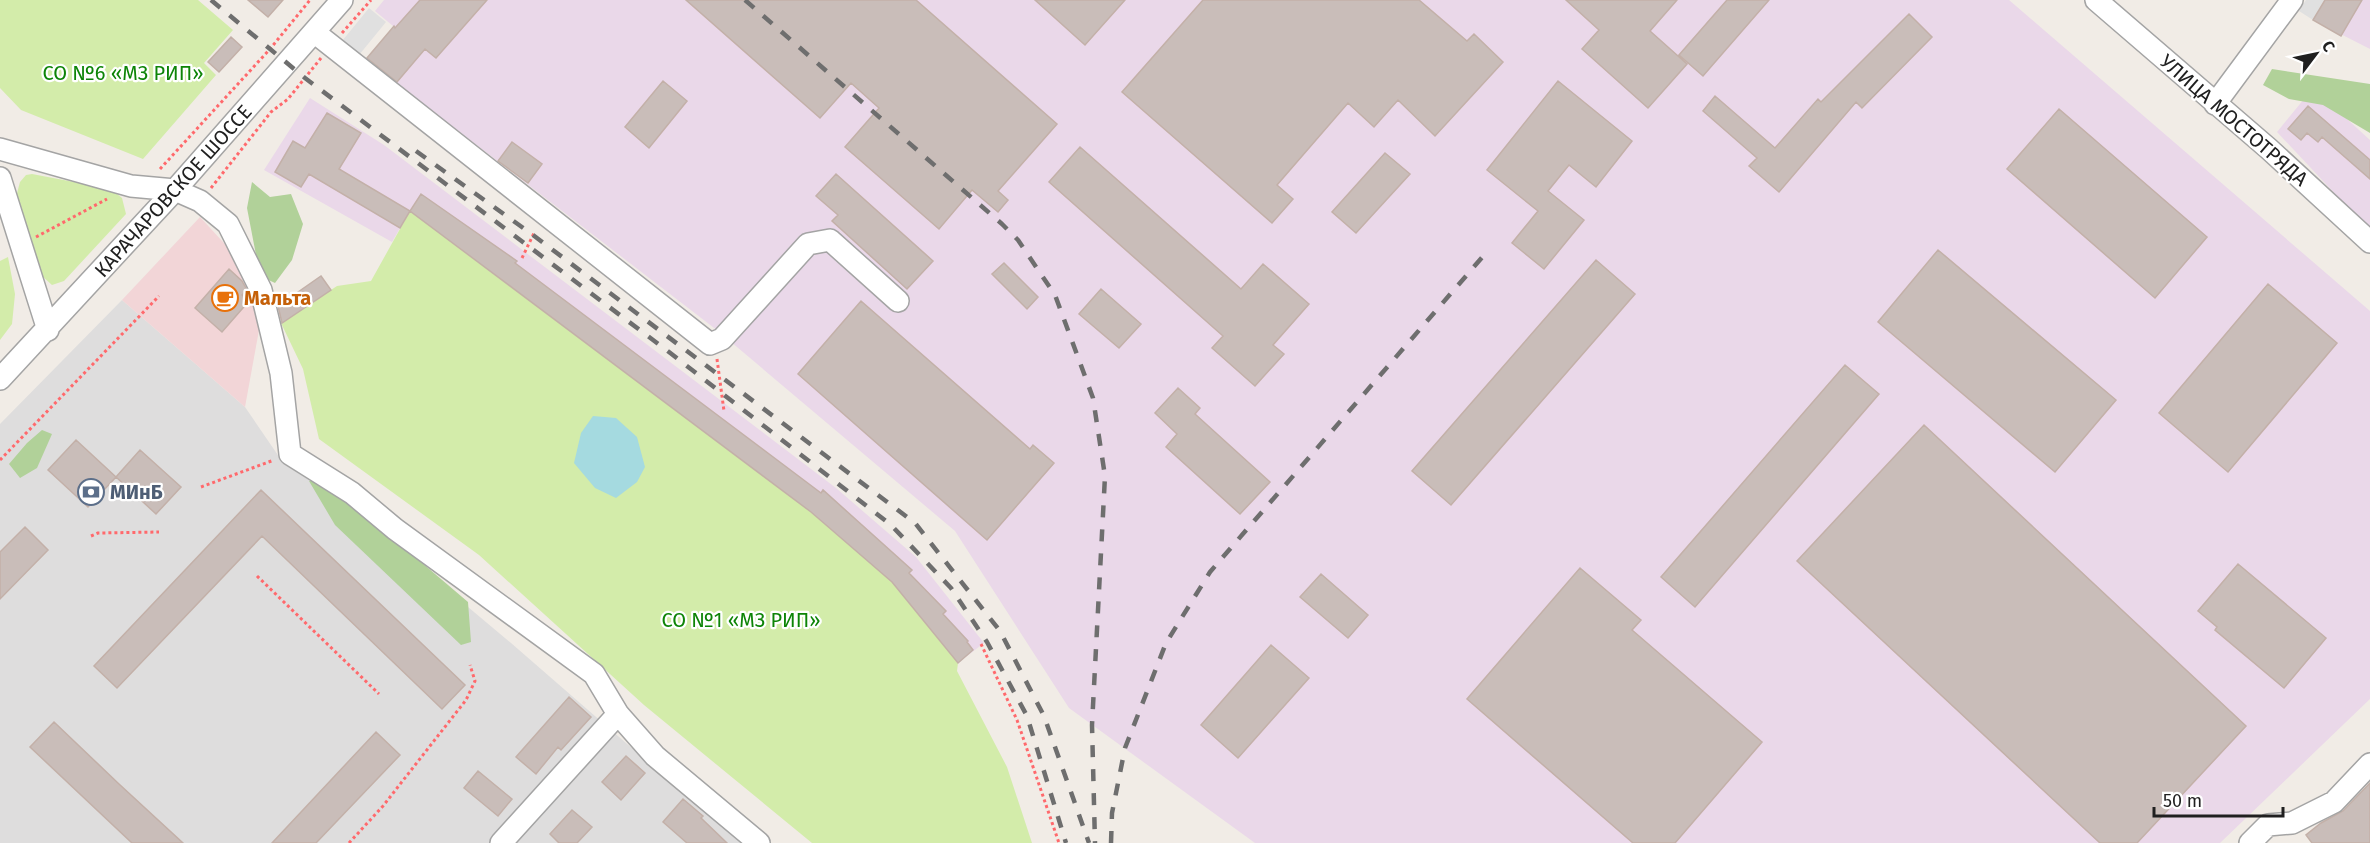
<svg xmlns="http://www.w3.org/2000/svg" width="2370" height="843" viewBox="0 0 2370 843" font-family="'Fira Sans',sans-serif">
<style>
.residential{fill:#dedddd}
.commercial{fill:#f2d5d7}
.industrial{fill:#ead8e9}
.grass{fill:#d3ecaa}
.forest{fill:#b1d199}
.parking{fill:#e0e0e0}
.water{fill:#a5dae0}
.building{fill:#c9bdb9;stroke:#c3b0a8;stroke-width:1.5}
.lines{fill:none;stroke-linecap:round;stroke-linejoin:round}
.minor-casing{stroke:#a4a4a4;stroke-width:24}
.path{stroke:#ff696c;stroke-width:3;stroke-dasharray:3 3;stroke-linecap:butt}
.minor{stroke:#fff;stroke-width:21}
.rail{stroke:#6e6e6e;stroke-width:4.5;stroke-dasharray:12 12;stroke-linecap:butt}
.labels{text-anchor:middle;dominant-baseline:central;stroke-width:4.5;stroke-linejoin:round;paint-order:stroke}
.park-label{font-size:20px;fill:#0d8407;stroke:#fff}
.street-label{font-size:20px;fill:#202020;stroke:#fff}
.food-label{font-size:20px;font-weight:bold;fill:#c56008;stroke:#fff;text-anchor:start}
.service-label{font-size:20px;font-weight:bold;fill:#4e5e75;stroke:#fff;text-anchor:start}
</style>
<rect width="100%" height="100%" fill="#f1ece6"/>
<!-- residential -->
<path class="residential" d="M122,300L245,407L284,464L343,502L511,643L741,843H0V424Z"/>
<!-- commercial -->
<path class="commercial" d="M200,217L234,254L263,308L245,407L122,300Z"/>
<!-- industrial -->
<path class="industrial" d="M384,0H2009L2370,311V699L2220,843H1255L1069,708L955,531L718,331L396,83L423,51L375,11Z
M2325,0H2370V49L2313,20Z
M2313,88L2370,140V231L2277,132Z
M310,98L384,145L836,488L916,557L984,643L958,663L892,582L811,512L410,211L392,242L264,170Z"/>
<!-- grass -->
<path class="grass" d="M0,0H198L233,30L204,63L216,75L143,159L21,110L0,88Z
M32,174L111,189L122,198L126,214L64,281L52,285L41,275L16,197L20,182L26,175Z
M410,211L811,512L892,582L958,663L957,671L1007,767L1032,843H812L644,705L479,555L319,439L303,369L281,323L337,286L371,281Z
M8,257L15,294L12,324L0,340V261Z"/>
<!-- forest -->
<path class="forest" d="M2272,69L2370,84V133L2323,105L2289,99L2263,85Z
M252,182L270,197L291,194L303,224L292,260L275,283L260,276L247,208Z
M42,430L52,434L37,468L20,478L9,464L27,443Z
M319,480L347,499L468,602L471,642L461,645L335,525L309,481Z"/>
<!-- parking -->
<path class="parking" d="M2306,0H2325L2313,20L2299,11Z
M369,8L386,22L355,60L338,46Z"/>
<!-- water -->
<path class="water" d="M593,416L616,418L637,437L645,467L637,482L616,498L595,488L574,463L581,433Z"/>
<!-- building -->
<path class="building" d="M248,0H283L268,17Z
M420,0H487L436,58L425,49L397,82L367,58L394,26L395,28Z
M686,0H916L1057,124L998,191L1008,200L998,212L972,190L939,229L845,147L879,108L851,83L820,118Z
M1035,0H1125L1085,45Z
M1203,0H1419L1467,41L1474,34L1503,62L1435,136L1398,100L1374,127L1348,103L1277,185L1293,199L1272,223L1122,92Z
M1566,0H1677L1650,31L1687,64L1648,108L1582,49L1599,30Z
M1727,0H1769L1703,76L1679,55Z
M2325,0H2362L2341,36L2313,20Z
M1909,14L1932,37L1862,108L1856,102L1779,192L1749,166L1757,158L1703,111L1715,96L1775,148L1818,99L1821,102Z
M231,37L242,47L219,72L208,62Z
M663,81L687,101L649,148L625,127Z
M1558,81L1632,141L1596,187L1569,165L1548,191L1584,220L1544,269L1512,243L1538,211L1487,170Z
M2308,106L2370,160V179L2322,137L2318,142L2307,133L2301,140L2288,129Z
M2059,109L2207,237L2155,298L2007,169Z
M327,113L361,133L339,169L410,211L400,228L309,174L301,187L275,172L293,141L305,148Z
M512,142L542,164L528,183L498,161Z
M1080,147L1241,289L1263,264L1309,304L1273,345L1284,354L1255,386L1212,348L1223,336L1049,182Z
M1385,153L1410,174L1356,233L1332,212Z
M836,174L933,261L907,289L832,221L838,215L816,196Z
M421,194L517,261L515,263L821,493L823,490L912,570L909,573L946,611L943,614L968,641L967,642L973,650L958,663L892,582L811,512L410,211Z
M1938,250L2116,400L2055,472L1878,322Z
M1596,260L1635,294L1451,505L1412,471Z
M1004,263L1038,297L1027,309L992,274Z
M229,269L242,281L247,290L242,295L249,301L222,332L195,308Z
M321,276L331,290L282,323L278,306Z
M2268,284L2337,343L2228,472L2159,413Z
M1101,289L1141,324L1119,348L1079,314Z
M861,301L1030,449L1033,445L1054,463L987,540L798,374Z
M1845,365L1879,394L1695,607L1661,577Z
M1178,388L1200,408L1195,414L1270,482L1240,514L1166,447L1177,434L1155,413Z
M1924,425L2246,726L2137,843H2100L1797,561Z
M76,440L116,477L88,507L48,470Z
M140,450L181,487L156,514L116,477Z
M261,490L465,685L442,709L262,536L117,688L94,666Z
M25,527L48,550L0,599V552Z
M2238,564L2326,638L2284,688L2215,630L2217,627L2198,611Z
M1580,568L1641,620L1632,630L1762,742L1675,843H1633L1467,699Z
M1321,574L1368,615L1348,638L1300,597Z
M1271,645L1309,678L1238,758L1201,725Z
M569,697L591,717L561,750L558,747L536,774L516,757Z
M54,722L119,784L183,843H132L30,747Z
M376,732L400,755L316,843H272Z
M626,756L645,773L621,800L602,782Z
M478,771L512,799L498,816L464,788Z
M2370,783V843H2312L2306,835L2321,823L2343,811Z
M683,799L703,816L701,818L727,843H687L663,822Z
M572,810L592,827L577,843H559L550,834Z"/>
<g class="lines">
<defs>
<path id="minor" d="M2096,0L2269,149L2370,242
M314,32L710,344L722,339L808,244L830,240L898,301
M2215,104L2292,0
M0,149L131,186L175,190L200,201L228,224L261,290L281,373L290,454L352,493L395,529L594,674L618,714L655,756L759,843
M0,178L48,330
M0,379L175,190L342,0
M501,843L618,714
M2250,843L2268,825L2292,823L2334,802L2370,764"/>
</defs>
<!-- minor casing -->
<use href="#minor" class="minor-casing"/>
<!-- path -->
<path class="path" d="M342,33L371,0
M160,169L270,49L310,0
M211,188L271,112L288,99L321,58
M36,237L107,199
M522,258L535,231
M717,359L724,411
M0,460L159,296
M201,487L274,460
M91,536L98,533L159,532
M257,576L379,694
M981,644L1017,720L1059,843
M349,843L383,806L466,700L475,681L470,665"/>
<!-- minor -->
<use href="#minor" class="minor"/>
<!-- rail -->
<path class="rail" d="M211,0L305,78L669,352L891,525L951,588L987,642L1027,716L1066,843
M745,0L1002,224L1018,240L1055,295L1093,398L1105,476L1092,725L1095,843
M416,151L533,235L915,523L1000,631L1044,716L1089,843
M1111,843L1112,813L1125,748L1166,643L1210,572L1485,254"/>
</g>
<!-- icons -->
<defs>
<symbol id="cafe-ring" viewBox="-11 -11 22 22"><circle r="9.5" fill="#fff" stroke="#e8710a" stroke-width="1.5"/><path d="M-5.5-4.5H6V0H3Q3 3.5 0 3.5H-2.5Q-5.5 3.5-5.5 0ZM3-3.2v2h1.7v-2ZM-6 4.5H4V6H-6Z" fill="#e8710a"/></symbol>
<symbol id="bank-ring" viewBox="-11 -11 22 22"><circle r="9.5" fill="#fff" stroke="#5c6f8a" stroke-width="1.5"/><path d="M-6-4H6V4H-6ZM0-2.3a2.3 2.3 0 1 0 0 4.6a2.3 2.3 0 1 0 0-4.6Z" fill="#5c6f8a"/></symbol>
</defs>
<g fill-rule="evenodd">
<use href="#cafe-ring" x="210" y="283" width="30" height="30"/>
<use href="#bank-ring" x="76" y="477" width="30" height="30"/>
</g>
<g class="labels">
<!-- park labels -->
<g class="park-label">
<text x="123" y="73">СО №6 «МЗ РИП»</text>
<text x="741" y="620">СО №1 «МЗ РИП»</text>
</g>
<!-- street labels -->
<g class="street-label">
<text transform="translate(2234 120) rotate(41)">УЛИЦА МОСТОТРЯДА</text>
<text transform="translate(173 191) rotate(-48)">КАРАЧАРОВСКОЕ ШОССЕ</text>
</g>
<!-- food labels -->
<g class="food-label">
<text x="244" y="298">Мальта</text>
</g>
<!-- service labels -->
<g class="service-label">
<text x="110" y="492">МИнБ</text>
</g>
</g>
<!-- north arrow -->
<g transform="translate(2316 54) rotate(58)" stroke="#ffffff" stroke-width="4.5" paint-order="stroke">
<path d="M0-4.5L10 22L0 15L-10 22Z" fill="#202020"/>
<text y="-9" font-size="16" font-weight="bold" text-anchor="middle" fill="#202020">С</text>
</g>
<!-- scale -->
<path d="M2154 807v9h129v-9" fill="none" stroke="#202020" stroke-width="3"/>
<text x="2163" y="807" font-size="18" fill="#202020" stroke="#ffffff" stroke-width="4.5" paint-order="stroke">50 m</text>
</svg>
